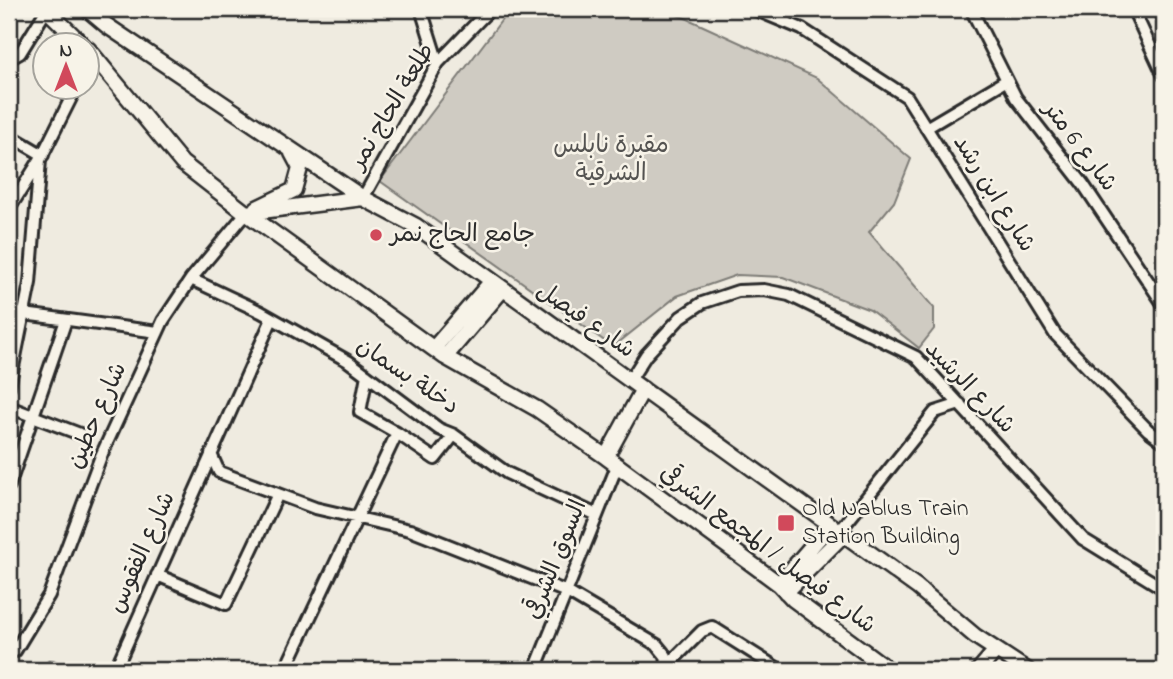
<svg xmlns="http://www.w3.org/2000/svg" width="1173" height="679" viewBox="0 0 1173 679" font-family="'Indie Flower','Playpen Sans Arabic',sans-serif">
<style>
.green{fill:#cfcbc2;stroke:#7d7b76;stroke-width:2}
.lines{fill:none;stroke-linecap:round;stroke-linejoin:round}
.minor-casing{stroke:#2b2b2b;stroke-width:16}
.secondary-casing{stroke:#2b2b2b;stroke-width:19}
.minor{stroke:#f7f3e8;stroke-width:10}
.secondary{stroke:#f7f3e8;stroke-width:14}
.poi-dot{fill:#d1495b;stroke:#f7f3e8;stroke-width:2.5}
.labels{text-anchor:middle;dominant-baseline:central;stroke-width:5;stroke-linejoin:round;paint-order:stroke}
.street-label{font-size:24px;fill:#2b2b2b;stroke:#f7f3e8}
.park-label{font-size:24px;fill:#545351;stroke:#f7f3e8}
.poi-label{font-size:24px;fill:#2b2b2b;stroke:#f7f3e8;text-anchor:start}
</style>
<rect width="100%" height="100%" fill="#efebe0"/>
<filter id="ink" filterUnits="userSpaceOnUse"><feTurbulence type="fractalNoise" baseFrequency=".0143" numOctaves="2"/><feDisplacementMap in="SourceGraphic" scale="14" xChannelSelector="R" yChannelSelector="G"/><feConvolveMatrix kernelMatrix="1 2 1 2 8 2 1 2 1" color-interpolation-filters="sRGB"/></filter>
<g filter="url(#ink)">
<!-- green -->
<path class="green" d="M510,9H660L688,19L817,78L911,159L894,202L869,232L934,308V329L919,348L870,310L783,277L737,275L677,296L613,347L380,181Z"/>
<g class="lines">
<defs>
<path id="minor" d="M421,9L438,63
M754,9L802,29L907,97L1055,334L1148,430L1164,442
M971,9L1016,98L1083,184L1164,305
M1133,9L1164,76
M9,59L20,53L47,9
M926,128L1007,80
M9,135L43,155
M363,198L438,63L490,9
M9,209L40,160L76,88
M191,279L261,312L348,361L439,429L454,435L507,473L597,515
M9,312L158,332
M630,380L646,355L681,317L702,303L738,291L764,290L789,295L916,357L1083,539L1164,589
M9,387L30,283L40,160
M9,407L85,436
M397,433L435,459L454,435
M211,454L219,472L315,508L410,530L567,592L657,645L666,656L668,670
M9,486L66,320
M839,532L935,412L960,404
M157,575L226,604L278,494
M15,651L49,595L101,456L163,321L191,279L246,213
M672,668L669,664L702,631L712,627L780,670
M51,670L52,667
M115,670L272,319
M285,670L397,433L360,412L367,375
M535,670L617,466"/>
<path id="secondary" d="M46,9L84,46
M87,9L106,25L363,198L416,226L917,587L975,636L1027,670
M88,49L182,163L246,213L445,357L537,409L606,457L779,584L793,599L889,670
M257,208L294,190L300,168L292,153
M246,213L363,198
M434,348L491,282
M445,357L502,290
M606,457L643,389
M779,584L830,525
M786,592L843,535
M979,670L996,650"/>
</defs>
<!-- minor casing -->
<use href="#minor" class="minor-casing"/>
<!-- secondary casing -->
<use href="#secondary" class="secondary-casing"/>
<!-- minor -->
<use href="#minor" class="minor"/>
<!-- secondary -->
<use href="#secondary" class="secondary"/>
</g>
</g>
<!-- markers -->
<g class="poi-dot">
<circle cx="376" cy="235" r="7"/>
<rect x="777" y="514" width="18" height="18" rx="3.5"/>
</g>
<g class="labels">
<!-- street labels -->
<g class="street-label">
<text transform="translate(393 107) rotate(-59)">طلعة الحاج نمر</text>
<text transform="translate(1079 147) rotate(53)">شارع 6 متر</text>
<text transform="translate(993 194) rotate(58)">شارع ابن رشد</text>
<text transform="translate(585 321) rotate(35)">شارع فيصل</text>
<text transform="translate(407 377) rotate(34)">دخلة بسمان</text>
<text transform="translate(969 388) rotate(46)">شارع الرشيد</text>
<text transform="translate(98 416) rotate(-66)">شارع حطين</text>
<text transform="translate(767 550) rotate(37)">شارع فيصل / المجمع الشرقي</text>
<text transform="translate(143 553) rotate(-66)">شارع الفقوس</text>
<text transform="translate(557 560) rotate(-68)">السوق الشرقي</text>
</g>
<!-- park labels -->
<g class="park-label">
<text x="611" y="146">مقبرة نابلس<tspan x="611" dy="28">الشرقية</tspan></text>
</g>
<!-- poi labels -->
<g class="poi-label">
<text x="390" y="235">جامع الحاج نمر</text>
<text x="802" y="509">Old Nablus Train<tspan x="802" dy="28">Station Building</tspan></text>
</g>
</g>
<!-- margin -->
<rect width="1173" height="679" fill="none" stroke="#f7f3e8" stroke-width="35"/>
<rect x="18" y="18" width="1138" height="644" fill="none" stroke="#2b2b2b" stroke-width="2.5" filter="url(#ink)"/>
<!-- north arrow -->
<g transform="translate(66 66)"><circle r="33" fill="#f7f3e8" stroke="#a5a39c" stroke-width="2"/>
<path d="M0-5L12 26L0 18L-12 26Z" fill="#d1495b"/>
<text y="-10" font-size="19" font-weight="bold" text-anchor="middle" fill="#2b2b2b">N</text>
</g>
</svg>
